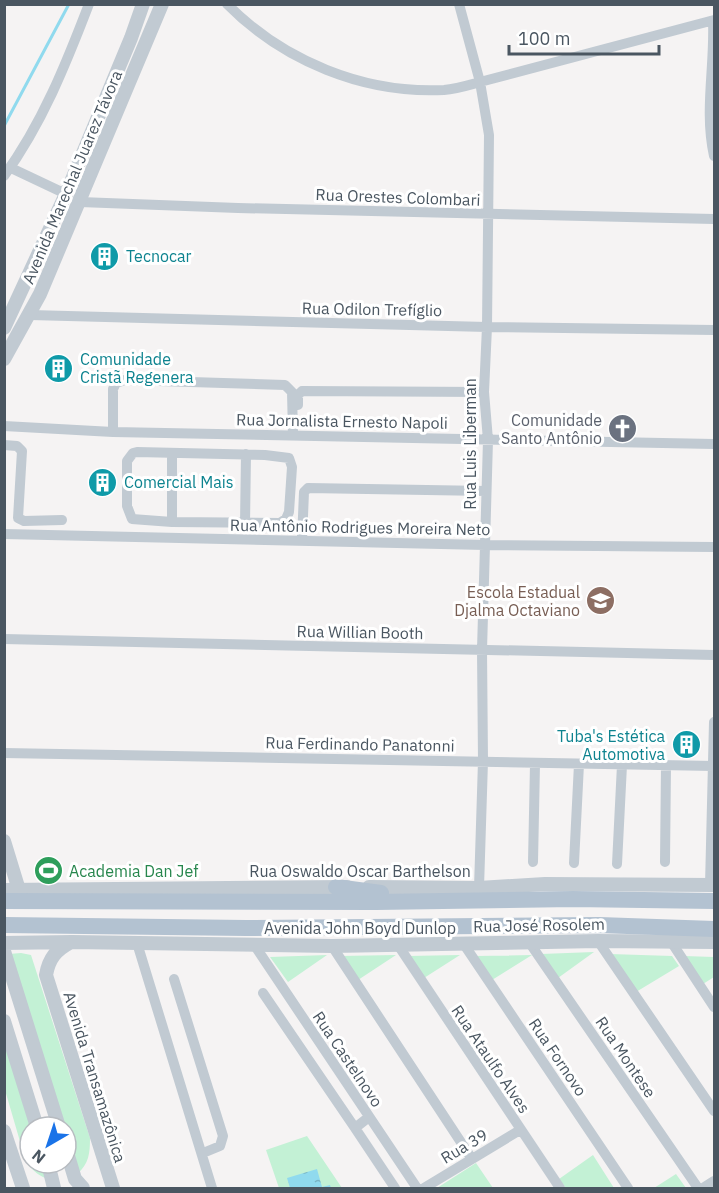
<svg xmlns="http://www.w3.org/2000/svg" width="719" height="1193" viewBox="0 0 719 1193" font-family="'IBM Plex Sans',sans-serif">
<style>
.park{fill:#c3f1d5}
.water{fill:url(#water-ripples)}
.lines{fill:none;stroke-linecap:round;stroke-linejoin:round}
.stream{stroke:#90daee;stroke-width:3}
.minor{stroke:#c1cad2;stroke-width:10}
.tertiary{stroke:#c1cad2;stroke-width:14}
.primary{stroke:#b3c2d1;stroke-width:16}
.labels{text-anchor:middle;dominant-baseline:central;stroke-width:6;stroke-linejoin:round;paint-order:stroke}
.street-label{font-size:16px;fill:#4a5661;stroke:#fff}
.culture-label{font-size:16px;fill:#0d838f;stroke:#fff;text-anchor:start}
.worship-label{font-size:16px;fill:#5b616d;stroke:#fff;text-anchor:end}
.education-label{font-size:16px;fill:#785e54;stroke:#fff;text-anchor:end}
.leisure-label{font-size:16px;fill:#27864d;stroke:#fff;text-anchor:start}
</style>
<defs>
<pattern id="water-ripples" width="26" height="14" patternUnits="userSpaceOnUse" patternTransform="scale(1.5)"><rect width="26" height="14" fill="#90daee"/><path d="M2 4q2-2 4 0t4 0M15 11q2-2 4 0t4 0" fill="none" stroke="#78b4c4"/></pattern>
</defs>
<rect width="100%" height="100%" fill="#f5f3f3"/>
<!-- park -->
<path class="park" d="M594,952L558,978L541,954Z
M21,953L31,955L90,1138C90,1153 89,1164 77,1174L66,1137V1127H63L9,954Z
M610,954L672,956L679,966L636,992Z
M327,955L288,982L270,957Z
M396,955L358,980L340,956Z
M460,955L424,978L408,956Z
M532,955L492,980L475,956Z
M684,956L714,957V977L703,984Z
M4,1029L30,1127V1163H46L50,1180C39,1176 33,1171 26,1162L5,1090Z
M307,1136L342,1188H279L266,1150Z
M593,1155L614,1188H566L559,1179Z
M476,1163L493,1188H437Z
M676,1174L686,1188H654Z"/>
<!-- water -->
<path class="water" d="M317,1169L322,1187L330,1185L331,1188H290L287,1178Z"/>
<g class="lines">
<!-- stream -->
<path class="stream" d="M4,126L69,4"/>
<!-- minor -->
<path class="minor" d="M227,4C283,61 364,94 444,90C456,89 469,85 480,82L714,20
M459,4L480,82L489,135L487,327L484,392L488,440L482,650L483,761L479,888
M713,21C715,66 704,111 714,156
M11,168L66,194
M4,176C42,124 66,64 89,4
M80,202L238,208L714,219
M30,315L487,327L714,330
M298,405V395L302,391L484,392
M4,426L113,432L714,444
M113,432V389L116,383L125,380L285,385L292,392L293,435
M4,445L17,446L22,451L18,518L24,521L62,520
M137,452L265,455L289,458L292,467L289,512L286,519L280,523L172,522L132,519L127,506V461L133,453Z
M172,522V453
M245,524L246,454
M4,534L485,545L714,547
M302,540L304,492L308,488L486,491
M4,639L714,655
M4,753L714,766
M533,862L535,764
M665,862L666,765
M574,863L579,764
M617,864L622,765
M710,885L714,722
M598,941L714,1111
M529,942L698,1188
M137,943L212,1188
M463,943L628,1188
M672,943L714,1007
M398,945L560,1188
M255,946L417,1188
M332,946L472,1159
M174,979L223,1136L220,1146L203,1153
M263,993L355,1128L369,1117
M355,1128L395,1188
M424,1188L520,1130
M703,1188L714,1181"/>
<!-- tertiary -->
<path class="tertiary" d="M4,328L66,194L131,38L143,4
M4,359L40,294L162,4
M4,841L19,890
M369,887L479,888L545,884L714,885
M4,890L347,887
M71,942C56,950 49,958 46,975L113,1188
M4,943L72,942L332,946L598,941L714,942
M4,951L59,1127
M4,1021L37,1127
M4,1131L23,1188
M66,1149L75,1179L83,1188
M48,1163L54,1188"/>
<!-- primary -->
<path class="primary" d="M336,887L381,893
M4,901L376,902L573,899L714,901
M4,925L246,928L599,925L714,929"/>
</g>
<!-- icons -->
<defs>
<symbol id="building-disc" viewBox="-11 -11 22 22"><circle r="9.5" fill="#0f9aa8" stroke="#fff"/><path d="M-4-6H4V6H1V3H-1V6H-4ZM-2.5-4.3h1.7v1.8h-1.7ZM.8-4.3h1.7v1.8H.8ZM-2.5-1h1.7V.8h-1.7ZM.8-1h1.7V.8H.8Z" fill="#fff"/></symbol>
<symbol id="church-disc" viewBox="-11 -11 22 22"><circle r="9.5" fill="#6b7280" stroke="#fff"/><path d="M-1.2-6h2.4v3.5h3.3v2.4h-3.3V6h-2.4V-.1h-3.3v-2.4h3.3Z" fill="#fff"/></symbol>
<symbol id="school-disc" viewBox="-11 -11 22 22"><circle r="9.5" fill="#8d6e63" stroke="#fff"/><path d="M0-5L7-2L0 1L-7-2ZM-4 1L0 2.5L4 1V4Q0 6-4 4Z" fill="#fff"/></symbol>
<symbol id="stadium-disc" viewBox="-11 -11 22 22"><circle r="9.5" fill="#2e9e5b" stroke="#fff"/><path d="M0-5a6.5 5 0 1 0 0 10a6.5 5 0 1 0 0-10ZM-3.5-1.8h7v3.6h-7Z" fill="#fff"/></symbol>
</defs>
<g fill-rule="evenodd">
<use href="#building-disc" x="88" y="240" width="33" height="33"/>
<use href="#building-disc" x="42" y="352" width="33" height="33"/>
<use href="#church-disc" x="606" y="412" width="33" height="33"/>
<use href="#building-disc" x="86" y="466" width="33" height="33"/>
<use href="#school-disc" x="584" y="584" width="33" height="33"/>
<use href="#building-disc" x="670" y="728" width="33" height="33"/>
<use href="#stadium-disc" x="32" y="854" width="33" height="33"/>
</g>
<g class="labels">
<!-- street labels -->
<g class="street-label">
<text transform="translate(72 177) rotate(-67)">Avenida Marechal Juarez Távora</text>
<text transform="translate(398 197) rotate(2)">Rua Orestes Colombari</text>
<text transform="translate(372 309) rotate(1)">Rua Odilon Trefíglio</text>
<text transform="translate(342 421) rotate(1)">Rua Jornalista Ernesto Napoli</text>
<text transform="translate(470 444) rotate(-90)">Rua Luis Liberman</text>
<text transform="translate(360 527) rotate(1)">Rua Antônio Rodrigues Moreira Neto</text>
<text transform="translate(360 632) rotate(1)">Rua Willian Booth</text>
<text transform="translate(360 744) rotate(1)">Rua Ferdinando Panatonni</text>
<text x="360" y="871">Rua Oswaldo Oscar Barthelson</text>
<text transform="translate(539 925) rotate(-1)">Rua José Rosolem</text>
<text x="360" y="928">Avenida John Boyd Dunlop</text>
<text transform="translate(558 1057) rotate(56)">Rua Fornovo</text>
<text transform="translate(626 1057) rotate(56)">Rua Montese</text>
<text transform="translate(348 1059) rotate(56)">Rua Castelnovo</text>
<text transform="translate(491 1059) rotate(56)">Rua Ataulfo Alves</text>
<text transform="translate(95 1077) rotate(73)">Avenida Transamazônica</text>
<text transform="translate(464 1146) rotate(-31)">Rua 39</text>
</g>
<!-- culture labels -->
<g class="culture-label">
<text x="126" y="256">Tecnocar</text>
<text x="80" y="359">Comunidade<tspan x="80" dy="18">Cristã Regenera</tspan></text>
<text x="124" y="482">Comercial Mais</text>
<text x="665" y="736" text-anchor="end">Tuba's Estética<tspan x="665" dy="18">Automotiva</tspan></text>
</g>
<!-- worship labels -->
<g class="worship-label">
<text x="602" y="420">Comunidade<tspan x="602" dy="18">Santo Antônio</tspan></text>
</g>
<!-- education labels -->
<g class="education-label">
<text x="580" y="592">Escola Estadual<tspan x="580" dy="18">Djalma Octaviano</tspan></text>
</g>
<!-- leisure labels -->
<g class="leisure-label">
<text x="69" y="871">Academia Dan Jef</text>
</g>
</g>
<!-- border -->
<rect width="719" height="1193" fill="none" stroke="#4a5661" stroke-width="12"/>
<!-- north arrow -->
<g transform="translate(48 1145) rotate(219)"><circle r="28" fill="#ffffff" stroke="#b7bbc0" stroke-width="1.5"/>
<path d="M0-4.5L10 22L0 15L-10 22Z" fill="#1a73e8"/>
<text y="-9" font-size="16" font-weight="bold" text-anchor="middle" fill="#4a5661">N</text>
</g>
<!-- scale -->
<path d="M509 45v9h150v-9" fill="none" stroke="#4a5661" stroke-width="3"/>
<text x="518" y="45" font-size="18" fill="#4a5661" stroke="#ffffff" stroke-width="4.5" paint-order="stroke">100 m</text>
</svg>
